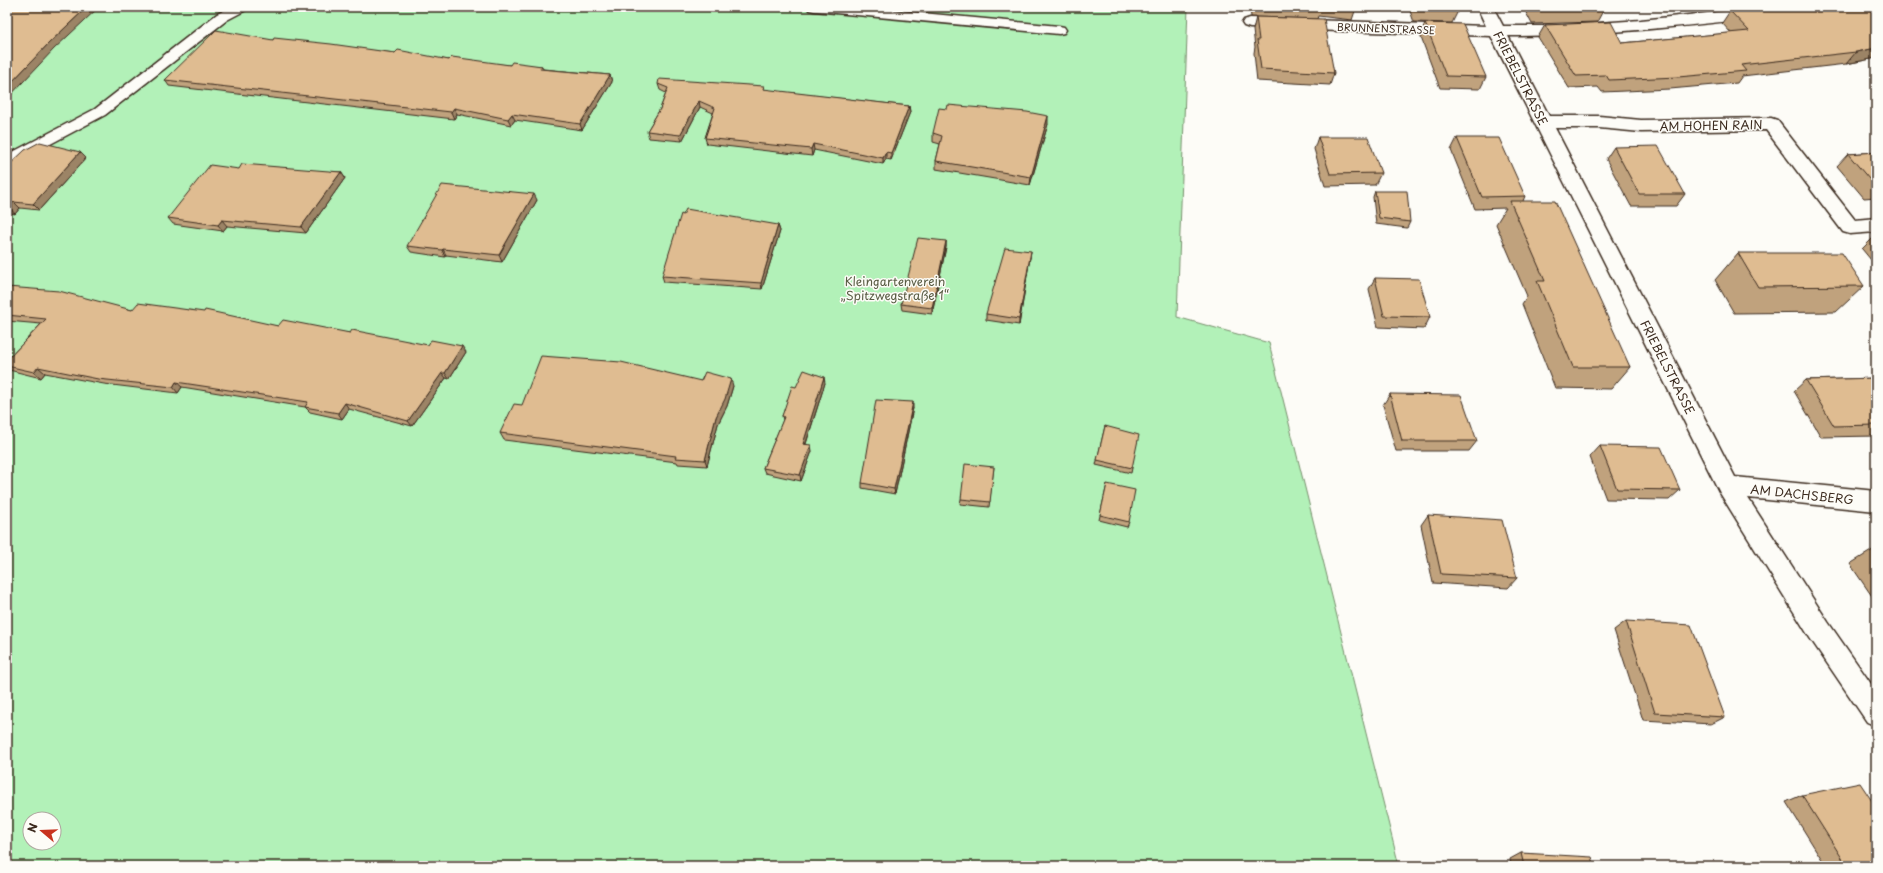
<svg xmlns="http://www.w3.org/2000/svg" width="1883" height="873" viewBox="0 0 1883 873" font-family="'Playpen Sans',sans-serif">
<style>
.green{fill:#b2f1b8;stroke:#768e6b;fill-rule:evenodd}
.lines{fill:none;stroke-linecap:round;stroke-linejoin:round}
.service-casing{stroke:#3b2a1e;stroke-width:3}
.minor-casing{stroke:#3b2a1e;stroke-width:3}
.service{fill:#fdfcf7;fill-rule:evenodd}
.minor{fill:#fdfcf7;fill-rule:evenodd}
.wall{fill:#c0a27d;stroke:#3b2a1e}
.shaded-wall{fill:#9c8466;stroke:#3b2a1e}
.building{fill:#dfbc91;stroke:#3b2a1e}
.labels{text-anchor:middle;dominant-baseline:central;stroke-width:3;stroke-linejoin:round;paint-order:stroke}
.far-street-label{font-size:10px;fill:#3b2a1e;stroke:#fdfcf7}
.street-label{font-size:12px;fill:#3b2a1e;stroke:#fdfcf7}
.park-label{font-size:12px;fill:#595c44;stroke:#fdfcf7}
</style>
<rect width="100%" height="100%" fill="#fdfcf7"/>
<filter id="ink" filterUnits="userSpaceOnUse"><feTurbulence type="fractalNoise" baseFrequency=".025" numOctaves="2"/><feDisplacementMap in="SourceGraphic" scale="8" xChannelSelector="R" yChannelSelector="G"/><feConvolveMatrix kernelMatrix="1 2 1 2 8 2 1 2 1" color-interpolation-filters="sRGB"/></filter>
<g filter="url(#ink)">
<!-- green -->
<path class="green" d="M7,7H1188L1177,317L1269,343L1399,866H7ZM30,819H54V843H30Z"/>
<g class="lines">
<defs>
<path id="service" d="M231,7H248L246,10L227,20L105,115L7,167V155L95,109L217,14Z
M807,7H858L1059,26L1064,27L1066,30L1064,33L1059,34L814,11L809,10Z"/>
<path id="minor" d="M1477,7H1493L1503,26H1555L1641,20L1764,7H1817L1815,10L1809,12C1709,23 1609,36 1508,36L1549,116H1599L1641,120L1771,118L1777,120L1855,220L1876,218V232L1850,234L1843,232L1766,130L1641,132L1599,128H1555L1735,477L1876,491V511L1748,498L1828,622L1876,691V726L1867,722L1810,638L1720,493L1491,36L1250,28L1244,26L1242,23L1244,20L1250,18L1486,26Z"/>
</defs>
<!-- service casing -->
<use href="#service" class="service-casing"/>
<!-- minor casing -->
<use href="#minor" class="minor-casing"/>
<!-- service -->
<use href="#service" class="service"/>
<!-- minor -->
<use href="#minor" class="minor"/>
</g>
<!-- wall -->
<path class="wall" d="M1250,7H1460L1452,23L1414,22L1410,11H1355L1352,20L1318,16L1317,19L1251,17Z
M1523,7H1605L1597,22L1532,24Z
M1706,7H1750L1710,11Z
M1730,11L1876,58L1846,64L1742,76L1737,83L1670,89L1602,92L1598,87L1569,88L1538,37L1545,25L1622,43L1731,33L1722,23Z
M1256,17L1334,73L1330,85L1257,81L1254,53L1255,47L1253,30Z
M1425,23L1486,77L1480,89L1440,88L1420,35Z
M273,40L395,53L449,60L510,65L542,66L543,69L610,75L612,82L582,130L515,120L511,125L457,114L454,119L169,86L165,80Z
M658,84L765,90L909,106L910,112L891,160L886,159L883,164L814,150L812,156L707,144L705,138L713,113L700,107L682,141L649,138L647,131L660,109L666,93L660,90Z
M1048,124L1030,185L936,169V161L940,144L933,142V133Z
M1318,137L1381,173L1375,185L1325,186L1314,149Z
M1457,138L1525,196L1523,201L1630,367L1611,389L1555,388L1522,304L1527,296L1496,224L1506,208L1475,209L1451,150Z
M1614,147L1685,194L1676,206H1631L1606,159Z
M1876,152V197L1864,198L1837,166L1848,154Z
M86,158L39,210L20,208L15,214L7,212V167Z
M239,169L341,172L345,178L306,233L227,226L223,231L173,224L168,218Z
M1375,191L1410,222L1407,228L1376,224L1373,197Z
M537,200L502,262L446,255L445,257L411,252L407,246Z
M778,225L780,231L762,289L664,282L662,276Z
M1874,237H1876V266L1862,249Z
M946,241V247L932,314L902,310L901,304Z
M1738,253L1864,286L1836,312L1734,313L1715,280Z
M1030,257L1019,325L986,320V314Z
M1375,278L1430,317L1424,329L1378,327L1369,289Z
M7,287L132,310L278,326L350,333L466,352L449,379L446,378L412,426L349,409L342,419L310,412L305,407L182,387L178,393L104,384L45,373L41,378L9,370L7,369V360L41,324L7,321Z
M1876,378V436L1821,437L1794,391L1806,380Z
M701,381L733,386L727,406L718,424L707,466L678,464L677,462L504,440L500,433Z
M825,383L806,444L812,451L801,481L765,473L763,468L783,420L782,416L796,387Z
M1390,394L1477,441L1469,451H1396L1383,405Z
M913,408L895,494L862,488V483Z
M1105,426L1132,468L1131,473L1096,465Z
M1600,446L1680,490L1669,500L1606,499L1590,457Z
M994,467L989,507L960,504L961,499Z
M1107,484L1129,522L1127,527L1099,520Z
M1428,515L1517,578L1508,588L1433,583L1421,525Z
M1876,548V602L1850,564Z
M1626,621L1725,717L1711,724L1643,720L1614,630Z
M1802,795L1876,866H1826L1786,802Z
M1521,853L1595,866H1511L1510,859Z"/>
<!-- shaded-wall -->
<path class="shaded-wall" d="M87,7H99L54,49L7,99V87L49,43Z
M1876,48V58L1846,64L1856,52Z
M610,75L612,82L582,130L580,124Z
M699,101L700,107L682,141L680,135Z
M909,106L910,112L891,160V153Z
M454,108L457,114L454,119L451,112Z
M512,114L515,120L511,125L508,119Z
M1048,116V124L1030,185L1031,177Z
M813,144L814,150L812,156L811,149Z
M80,152L86,158L39,210L33,204Z
M886,152V159L883,164V158Z
M341,172L345,178L306,233L301,227Z
M534,194L537,200L502,262L499,255Z
M14,202L20,208L15,214L9,207Z
M222,220L227,226L223,231L218,225Z
M778,225L780,231L762,289L761,283Z
M946,241V247L932,314V308Z
M443,249L446,255L445,257L442,250Z
M1031,251L1030,257L1019,325V319Z
M462,346L466,352L449,379L445,373Z
M38,367L45,373L41,378L34,372Z
M442,373L446,378L412,426L408,421Z
M824,377L825,383L804,449L803,444Z
M731,379L733,386L727,406L718,424L707,466L705,460L716,417Z
M176,382L182,387L178,393L173,387Z
M913,402V408L895,494L894,489Z
M345,403L349,409L342,419L338,413Z
M811,445L812,451L801,481L800,475Z"/>
<!-- building -->
<path class="building" d="M7,7H87L49,43L7,87Z
M1768,7H1876V48L1856,52L1741,65L1746,71L1678,77L1609,80L1606,75L1576,76L1545,25L1611,22L1622,43L1749,31L1730,11Z
M1256,17L1324,19L1334,73L1261,69L1257,40H1259Z
M1425,23L1463,24L1486,77L1446,76Z
M216,30L273,40L274,38L331,44L395,53L398,50L449,60L452,57L510,65L512,62L542,66L540,69L610,75L580,124L512,114L508,119L454,108L451,112L165,80Z
M659,79L764,86L763,89L909,106L891,153L886,152L883,158L813,144L811,149L705,138L715,108L699,101L680,135L647,131L660,109L668,88L658,84Z
M948,105L1027,112L1048,116L1031,177L936,161L942,136L933,133L939,108L947,109Z
M1318,137H1368L1381,173L1330,174Z
M1457,138H1499L1525,196L1482,197Z
M40,142L80,152L33,204L14,202L9,207H7V167L25,150Z
M1658,146L1685,194H1639L1614,147Z
M1876,152V186H1875L1848,154Z
M242,164L341,172L301,227L222,220L218,225L168,218L210,165L239,169Z
M442,185L534,194L499,255L443,249L442,250L407,246Z
M1375,191H1407L1410,222L1379,218Z
M1510,201H1555L1630,367H1573L1537,281H1545Z
M686,209L778,225L761,283L662,276L681,214L683,215Z
M918,238L946,241L932,308L901,304Z
M1005,248L1031,251L1019,319L986,314Z
M1738,253H1842L1864,286L1758,287Z
M1375,278L1419,279L1430,317L1384,316Z
M7,287L59,291L132,310L138,303L204,312L205,310L278,326L283,320L350,333L352,330L428,345L431,340L462,346L445,373H442L408,421L345,403L338,413L305,407L308,402L176,382L173,387L98,379L38,367L34,372L7,366V360L46,319L7,315Z
M541,356L621,362L701,381L705,372L731,379L725,399L716,417L705,460L675,458L676,456L500,433L514,404L522,405Z
M804,370L824,377L803,444L811,445L800,475L763,468L784,417L782,416L792,386L796,387Z
M1876,378V425L1834,426L1806,380Z
M1390,394L1461,395L1477,441H1402Z
M876,400L913,402L894,489L862,483Z
M1105,426L1139,435L1132,468L1097,460Z
M1600,446L1661,447L1680,490L1617,489Z
M965,464L994,467L990,502L961,499Z
M1107,484L1135,490L1129,522L1100,515Z
M1428,515L1502,520L1517,578L1441,574Z
M1626,621L1691,625L1725,717L1655,713Z
M1860,783L1876,807V866H1847L1802,795Z
M1521,853L1592,857L1595,866H1524Z"/>
</g>
<g class="labels">
<!-- far-street labels -->
<g class="far-street-label">
<text transform="translate(1386 28) rotate(2)">BRUNNENSTRASSE</text>
</g>
<!-- street labels -->
<g class="street-label">
<text transform="translate(1521 78) rotate(63)">FRIEBELSTRASSE</text>
<text transform="translate(1711 125) rotate(-1)">AM HOHEN RAIN</text>
<text transform="translate(1668 367) rotate(63)">FRIEBELSTRASSE</text>
<text transform="translate(1802 494) rotate(6)">AM DACHSBERG</text>
</g>
<!-- park labels -->
<g class="park-label">
<text x="895" y="281">Kleingartenverein<tspan x="895" dy="14">„Spitzwegstraße 1“</tspan></text>
</g>
</g>
<!-- margin -->
<rect width="1883" height="873" fill="none" stroke="#fdfcf7" stroke-width="24"/>
<rect x="12" y="12" width="1859" height="849" fill="none" stroke="#3b2a1e" stroke-width="1.5" filter="url(#ink)"/>
<!-- north arrow -->
<g transform="translate(42 831) rotate(289)"><circle r="19" fill="#fdfcf7" stroke="#afa8a0"/>
<path d="M0-3L7 15L0 10L-7 15Z" fill="#c8321e"/>
<text y="-6" font-size="11" font-weight="bold" text-anchor="middle" fill="#3b2a1e">N</text>
</g>
</svg>
